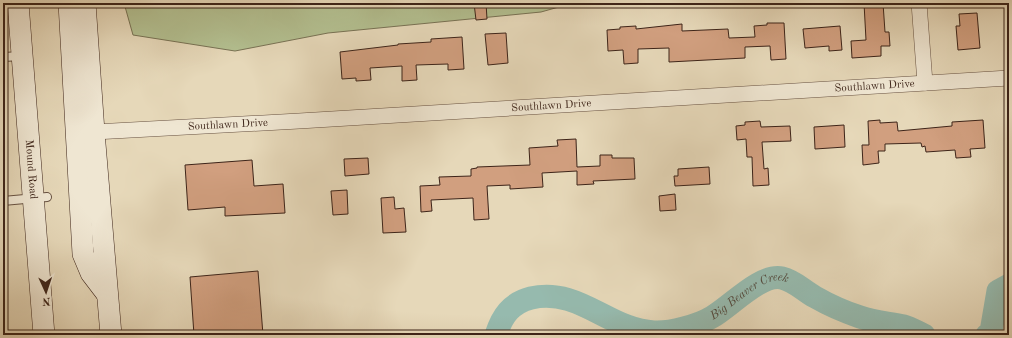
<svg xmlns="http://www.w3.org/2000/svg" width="1012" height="338" viewBox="0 0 1012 338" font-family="'Old Standard TT',serif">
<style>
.green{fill:#b3bf90;stroke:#787254}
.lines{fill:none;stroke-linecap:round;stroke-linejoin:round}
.river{stroke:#96baae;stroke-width:23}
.building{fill:#d19f7f;stroke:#3d2419}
.service-casing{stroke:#675141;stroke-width:10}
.minor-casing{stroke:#675141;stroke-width:16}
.secondary-casing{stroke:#3d2419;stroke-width:22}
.service{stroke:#efe6d2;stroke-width:8}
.minor{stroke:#efe6d2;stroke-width:15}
.secondary{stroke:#efe6d2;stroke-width:21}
.labels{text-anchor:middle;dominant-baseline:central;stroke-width:3;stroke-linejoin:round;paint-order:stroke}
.street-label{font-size:11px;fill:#3d2419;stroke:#efe6d2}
.water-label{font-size:12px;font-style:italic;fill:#534a3e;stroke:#efe6d2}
</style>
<rect width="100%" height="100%" fill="#e6d8b9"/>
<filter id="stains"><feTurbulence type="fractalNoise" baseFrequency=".005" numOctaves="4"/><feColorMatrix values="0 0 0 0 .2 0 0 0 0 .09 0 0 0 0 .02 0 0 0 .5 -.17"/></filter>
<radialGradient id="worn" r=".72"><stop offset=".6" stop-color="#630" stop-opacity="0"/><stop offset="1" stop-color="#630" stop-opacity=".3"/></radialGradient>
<!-- green -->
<path class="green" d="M124,3H573L541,12L328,33L235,51L133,35Z"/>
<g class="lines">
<!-- river -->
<g class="river">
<path id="s1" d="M496,335C502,316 511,303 531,298C579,287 609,330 654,332C670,333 699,325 712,317C730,307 761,273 782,278C795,281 804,291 815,297C829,305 845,312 860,317C874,322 890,323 904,326C911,328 917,332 924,335"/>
<path d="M987,335L991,332L998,291L1009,285"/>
</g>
</g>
<!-- building -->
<path class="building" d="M474,3H486L487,19L476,20Z
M864,3H883L885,32H889L890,46H881V56L852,58L851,41L866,40Z
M977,13L980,48L958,50L956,26H960L959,14Z
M767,23H784L786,59L771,60L770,46L745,47V58L669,62V48L638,49V63L624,64L623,50L608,51L607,30L620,29V27L636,26V29L682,24V31L728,29L729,38L755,37L754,26L767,25Z
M840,26L842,50L829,51V46L805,48L803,29Z
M506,33L508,63L488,65L485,34Z
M462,37L464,69L448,70V64L416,65L417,80L402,81V66L370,68L371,80L356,81V78L342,79L340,52L398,45V44L431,42V39Z
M880,120V123L897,122L898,131L952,126V122L983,120L985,148L970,149L971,157L956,158L955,150L926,152L925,146L922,147L921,143L885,144V151H878L879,163L863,165L862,145H869L868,121Z
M760,121L761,127L790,126L791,141L762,142L764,169L768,168L769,185L753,186L752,157H747L746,139L737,140L736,126L745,125V122Z
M844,125L845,147L815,149L814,127Z
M576,139L577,167L600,166V155H612V158H634L635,179L593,181L594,184L577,185V171L542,173L543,187L510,189V185L487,186L489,219L474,220L473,198L431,200L432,211L421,212L420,186L440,185L439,177L471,176V169L477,168V167L530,165L529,148L558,146L557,140Z
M368,158L369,174L345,176L344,159Z
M252,160L254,186L283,184L285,213L225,216V207L188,210L185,165Z
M709,167L710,184L675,186L674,176H678V169Z
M347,190L348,214L333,215L331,191Z
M675,194L676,210L660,211L659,196Z
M394,197L395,209L404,208L406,232L383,233L381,198Z
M258,271L263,335H194L190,277Z"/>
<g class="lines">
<defs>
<path id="service" d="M3,57L22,56
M3,201L47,197"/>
<g id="minor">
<path d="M919,3L925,83"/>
<path id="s2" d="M94,132L299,121L1009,78"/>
</g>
<g id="secondary">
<path id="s3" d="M18,3L44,335"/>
<path d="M69,3L83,254L91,273L107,294"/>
<path d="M85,3L94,132L111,335"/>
</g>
</defs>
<!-- service casing -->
<use href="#service" class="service-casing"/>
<!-- minor casing -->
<use href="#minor" class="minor-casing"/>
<!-- secondary casing -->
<use href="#secondary" class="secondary-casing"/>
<!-- service -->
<use href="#service" class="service"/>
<!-- minor -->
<use href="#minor" class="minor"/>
<!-- secondary -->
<use href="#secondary" class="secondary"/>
</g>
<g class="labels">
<!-- street labels -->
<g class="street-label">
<text stroke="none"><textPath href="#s2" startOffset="782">Southlawn Drive</textPath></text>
<text stroke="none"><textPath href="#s2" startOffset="458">Southlawn Drive</textPath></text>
<text stroke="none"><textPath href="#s2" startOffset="134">Southlawn Drive</textPath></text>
<text stroke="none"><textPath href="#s3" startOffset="167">Mound Road</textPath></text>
</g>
<!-- water labels -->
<g class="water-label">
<text stroke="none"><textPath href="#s1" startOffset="288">Big Beaver Creek</textPath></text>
</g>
</g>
<!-- margin -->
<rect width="1012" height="338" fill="none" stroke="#e6d8b9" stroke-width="16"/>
<rect x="4" y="4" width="1004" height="330" fill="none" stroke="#3d2419" stroke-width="2"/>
<rect x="8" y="8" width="996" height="322" fill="none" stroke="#3d2419"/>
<!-- north arrow -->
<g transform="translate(46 292) rotate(177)" stroke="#efe6d2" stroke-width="3" paint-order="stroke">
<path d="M0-3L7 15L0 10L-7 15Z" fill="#3d2419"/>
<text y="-6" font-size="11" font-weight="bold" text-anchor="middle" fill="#3d2419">N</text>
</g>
<rect width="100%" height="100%" filter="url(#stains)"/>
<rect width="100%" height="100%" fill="url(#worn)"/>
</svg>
